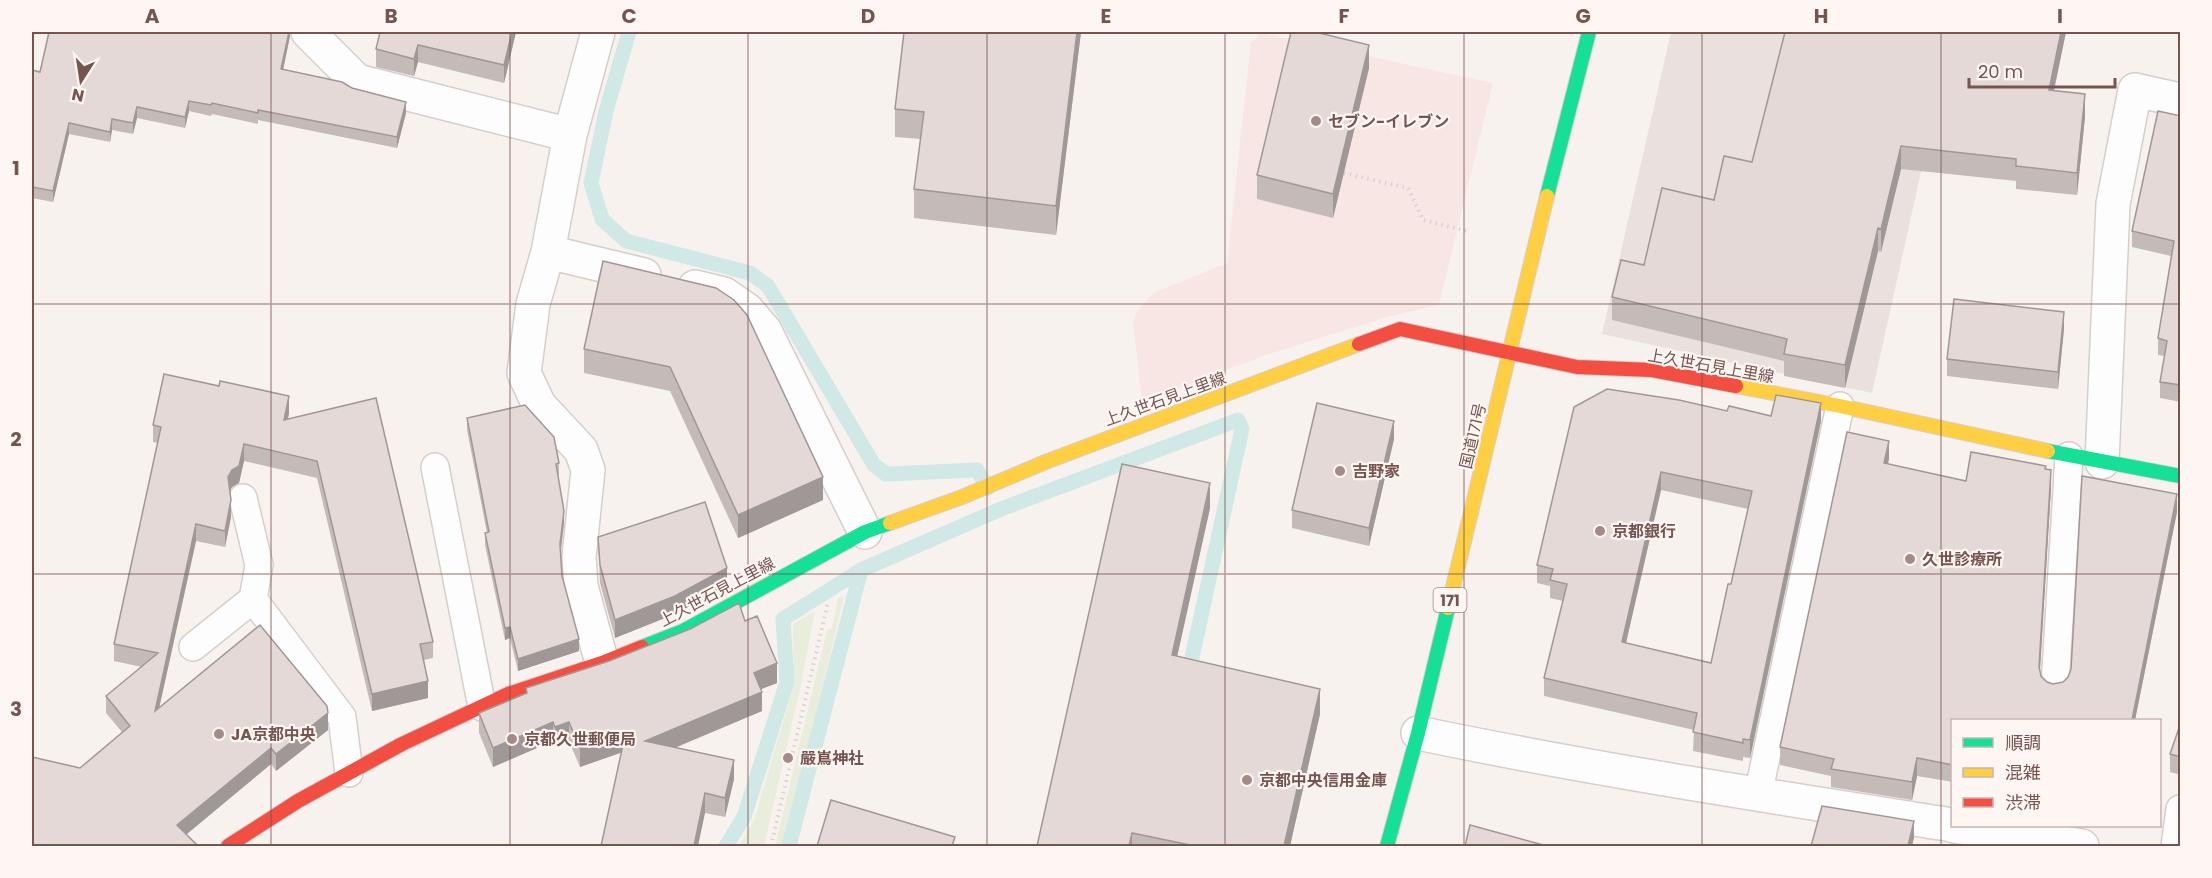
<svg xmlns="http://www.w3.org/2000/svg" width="2212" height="878" viewBox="0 0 2212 878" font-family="Poppins,'Noto Sans JP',sans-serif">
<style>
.commercial{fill:#f7e6e4}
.industrial{fill:#eae1de}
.green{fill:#e9eddb}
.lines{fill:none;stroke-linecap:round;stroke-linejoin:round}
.stream{stroke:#d1e9e6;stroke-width:15}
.lane-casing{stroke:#d7cecb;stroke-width:30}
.street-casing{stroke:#d7cecb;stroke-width:36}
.fast-casing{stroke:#d8cecb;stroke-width:16}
.slow-casing{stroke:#d8cecb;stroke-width:16}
.jam-casing{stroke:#d8cecb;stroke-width:16}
.path{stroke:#dad1d0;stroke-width:4;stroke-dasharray:1.5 4.5;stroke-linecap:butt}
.lane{stroke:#fefdfd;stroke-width:27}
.street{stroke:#fefdfd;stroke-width:33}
.fast{stroke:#16e098;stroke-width:14}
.slow{stroke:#ffcf43;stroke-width:14}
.jam{stroke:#f24e42;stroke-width:14}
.wall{fill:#c4bbb8;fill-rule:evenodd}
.shaded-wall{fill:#a09896}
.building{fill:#e4d9d6;stroke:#a09896;stroke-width:1.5;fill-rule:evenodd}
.grid{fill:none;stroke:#76544f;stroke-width:1.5;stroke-opacity:0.55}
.poi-dot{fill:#a48b87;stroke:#fef6f2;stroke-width:2}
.labels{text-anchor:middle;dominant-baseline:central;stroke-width:4.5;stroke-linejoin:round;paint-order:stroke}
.shield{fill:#fef6f2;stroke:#9f8580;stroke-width:1.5}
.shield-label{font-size:15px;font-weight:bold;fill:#76544f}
.poi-label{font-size:16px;font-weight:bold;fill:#76544f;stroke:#fef6f2;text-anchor:start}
.street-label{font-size:16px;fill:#76544f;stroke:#fef6f2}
.neatline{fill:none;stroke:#76544f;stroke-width:2}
.grid-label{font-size:20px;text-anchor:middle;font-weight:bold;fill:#76544f}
</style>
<rect width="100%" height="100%" fill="#f8f2ef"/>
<!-- commercial -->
<path class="commercial" d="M1261,33L1493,83L1439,305L1387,317L1269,354L1142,402L1133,322L1137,311L1151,295L1160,290L1227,263L1251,43Z"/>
<!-- industrial -->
<path class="industrial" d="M1671,32H1952L1872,393L1602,334Z"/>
<!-- green -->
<path class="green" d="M844,596L820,699L782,846H775L827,630L832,628L838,598Z
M815,611L800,689L764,846H739L754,820L794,686L793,624Z"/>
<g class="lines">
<!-- stream -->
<path class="stream" d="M629,32L606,111L591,183L602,219L626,241L750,273L768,286L874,465L886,474L977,470L988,488
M726,846L744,817L787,682L783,619L861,570
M789,846L861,570L1001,509L1238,420L1242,429L1191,662"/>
<defs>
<path id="lane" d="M435,467L482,707
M243,498L259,565L253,599
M193,647L253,599L342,717L349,773
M2055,686L2069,456
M1758,795L1840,406
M2175,846L2180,809"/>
<path id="street" d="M308,32L357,81L570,135
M598,32L570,135L548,252L644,275
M548,252L533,304L524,373L539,405L581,450L588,470L579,557L581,586L602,663
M695,287L724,294L747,310L765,331L865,532
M2102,462L2113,204L2135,90L2180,100
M1418,733C1595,770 1774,797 1952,825
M1954,826L2082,846"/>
<path id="fast" d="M1547,196L1589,32
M2048,451L2180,476
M642,647L683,631L865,532L890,523
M1387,846L1418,733L1448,608"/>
<path id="slow" d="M1736,386L1840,406L2048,451
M890,523L962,497L1048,461L1359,344
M1448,608L1547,196"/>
<path id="jam" d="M1359,344L1400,329L1577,367L1652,370L1736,386
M228,846L298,801L402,744L508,694L602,663L642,647"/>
</defs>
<!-- lane casing -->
<use href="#lane" class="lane-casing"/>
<!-- street casing -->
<use href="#street" class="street-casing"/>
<!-- fast casing -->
<use href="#fast" class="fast-casing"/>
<!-- slow casing -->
<use href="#slow" class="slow-casing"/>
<!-- jam casing -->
<use href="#jam" class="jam-casing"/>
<!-- path -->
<path class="path" d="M1344,173L1408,188L1423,220L1467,231
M771,846L828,602"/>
<!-- lane -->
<use href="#lane" class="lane"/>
<!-- street -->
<use href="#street" class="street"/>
<!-- fast -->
<use href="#fast" class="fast"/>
<!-- slow -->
<use href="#slow" class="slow"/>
<!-- jam -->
<use href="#jam" class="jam"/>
</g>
<!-- wall -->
<path class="wall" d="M290,32V36L283,69L352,88L406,113L397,148L258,120V124L212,114L211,116L189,111L185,128L137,118L133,134L112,130L110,142L69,134L53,202L32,198V70L40,72Z
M516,32L504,83L418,62L414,76L376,67V49Z
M904,32H1081L1056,235L914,218V189L921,139L895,137V109Z
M1785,32H2066L2054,91L2085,117L2077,195L2016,189V181L1901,169L1881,252L1878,251L1845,388L1784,376V361L1612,320V297L1644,265L1714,200L1752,162Z
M1369,68L1333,218L1257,199V175Z
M2181,116V402L2160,398V382L2165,356L2158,355V338L2171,256L2132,247V231Z
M747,315L823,500L738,538L670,391L584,373V349Z
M2064,329L2058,389L1947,376V359Z
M376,398L433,642V658L424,660L428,698L372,711L317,478L244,461L239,483L232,487L230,490L231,517L225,547L196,541L159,707L328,730L276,771L271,764L186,835L80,768L122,732L106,713V696L142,667L114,661V644L158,443L153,442V425L289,413L288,419Z
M1727,411L1821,421L1750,758L1743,757V761L1693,751L1694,730L1544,696V678L1563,601L1550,598V586L1537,583V565ZM1661,490L1748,509L1731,584L1711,663L1626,643Z
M467,418L559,463V475H558L564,523L561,551L562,576L579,651L518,671L510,638L505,640L485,545V533H487L467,430Z
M1394,439L1369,546L1292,528V510Z
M1889,459L1888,464L1966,481L2046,470L2051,488L2040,671L2041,676L2047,682L2053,684L2063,682L2068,677L2177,512L2135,720H1953V782L1917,776L1912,800L1831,787V776L1780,765V747Z
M1210,508L1177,656L1320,714L1290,846H1037Z
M598,537L727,586L675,614L615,638L600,583Z
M745,621L777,683L761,689L762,711L675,748L734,779L725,817L705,813L621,752L580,767L569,741L555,746L553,741L493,767L479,733V713L526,693V688Z
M2181,722V775L2170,772V754Z"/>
<!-- shaded-wall -->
<path class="shaded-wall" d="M289,32H290V36L281,80V69Z
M512,32H516L504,83V65Z
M1077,32H1081L1056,235V206Z
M2061,32H2066L2049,113V90Z
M418,45V62L414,76V59Z
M1369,45V68L1333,218V194Z
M2085,94V117L2077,195V173Z
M189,101V111L185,128V117Z
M406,102V113L397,148V137Z
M137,107V118L133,134V123Z
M112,119V130L110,142V132Z
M69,123V134L53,202V191Z
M1901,146V169L1881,252V229Z
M1878,228V251L1845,388V365Z
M2064,312V329L2058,389V372Z
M289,396V413L284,436V420Z
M1821,403V421L1750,758V740Z
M1394,421V439L1369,546V528Z
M1889,441V459L1884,481V463Z
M244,444V461L239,483L232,487L228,494V477Z
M2051,470V488L2039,685V667Z
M1661,472V490L1622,660V642Z
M823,477V500L738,538V515Z
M1210,483V508L1172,680V655Z
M2177,494V512L2135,720H2132Z
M231,500V517L225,547V531Z
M564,511V523L560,555V544Z
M196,524V541L155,727V711Z
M727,568V586L675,614L615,638V620Z
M510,627V638L505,640V628Z
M579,639V651L518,671V659Z
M777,663V683L754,692V673Z
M428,681V698L372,711V694Z
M1320,689V714L1290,846H1284Z
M762,692V711L645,760V741Z
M328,713V730L276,771V754Z
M553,722V741L493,767V748Z
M569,722V741L555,746V727Z
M626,731V751L580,767V748Z
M271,748V764L177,842V825Z
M1917,758V776L1912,800V782Z
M734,760V779L725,817V798Z
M705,793V813L698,846H694Z
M1914,821V838L1912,846H1908Z
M1132,833V846H1129Z"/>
<!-- building -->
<path class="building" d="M49,32H289L281,69L342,82L352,88L406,102L397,137L258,110V113L212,103L211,105L189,101L185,117L137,107L133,123L112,119L110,132L69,123L53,191L32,187V70L40,72Z
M380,32H512L504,65L418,45L414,59L376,49Z
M904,32H1077L1056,206L914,189L924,112L895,109Z
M1291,32H1315L1369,45L1333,194L1257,175Z
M1785,32H2061L2049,90L2085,94L2077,173L2016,166V159L1901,146L1881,229L1878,228L1845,365L1784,354L1787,339L1612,297L1621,260L1644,265L1662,188L1714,200L1724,156L1752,162Z
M2158,111L2181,116V385L2160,382L2167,341L2158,338L2174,241L2132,231Z
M603,261L716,288L734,300L747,315L823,477L738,515L670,367L584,349Z
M1954,299L2064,312L2058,372L1947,359Z
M164,374L219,386L220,381L289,396L284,420L376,398L433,642L420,644L428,681L372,694L317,461L244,444L239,466L232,470L228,477L231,500L225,531L196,524L155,711L260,625L322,700L327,706L328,713L276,754L271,748L177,825L198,846H32V757L80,768L130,726L106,696L158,653L114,644L161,427L153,425Z
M1607,389L1679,400L1727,411L1729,406L1771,416L1776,395L1821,403L1750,740L1743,739V743L1693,732L1697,713L1544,678L1567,584L1550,580L1553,569L1537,565L1574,407ZM1661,472L1752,491L1731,584H1728L1711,663L1622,642Z
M1317,403L1394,421L1369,528L1292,510Z
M525,405L554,437L559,463L556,464L564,511L560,544L562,576L579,639L518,659L510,627L505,628L485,533L489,532L467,418Z
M1847,432L1889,441L1884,463L1966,481L1971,452L2046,466L2045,469L2051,470L2039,667L2041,676L2047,682L2053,684L2063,682L2068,677L2071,669L2082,476L2177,494L2132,720H1953V765L1917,758L1912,782L1831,769L1834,759L1780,747Z
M1122,464L1210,483L1172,655L1320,689L1284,846H1195L1132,833L1129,846H1037Z
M705,502L727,568L675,596L615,620L600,565L598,537Z
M739,603L745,621L757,616L777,663L754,673L762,692L645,741L734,760L725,798L705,793L694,846H601L626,731L580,748L569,722L555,727L553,722L493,748L479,713L527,693L526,688L609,661L690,629Z
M2181,722V757L2170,754Z
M831,800L955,837L952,846H817Z
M1822,806L1914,821L1908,846H1811Z
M1470,825L1547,846H1465Z"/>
<!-- grid -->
<path class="grid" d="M271,32V846M510,32V846M748,32V846M987,32V846M1225,32V846M1464,32V846M1702,32V846M1941,32V846M32,304H2180M32,574H2180"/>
<!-- markers -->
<g class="poi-dot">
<circle cx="1316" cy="121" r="6"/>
<circle cx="1340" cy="471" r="6"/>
<circle cx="1600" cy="531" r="6"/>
<circle cx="1910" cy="559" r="6"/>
<circle cx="219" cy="734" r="6"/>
<circle cx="512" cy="739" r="6"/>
<circle cx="788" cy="758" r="6"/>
<circle cx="1247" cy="780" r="6"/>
</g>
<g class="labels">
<!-- shield labels -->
<rect class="shield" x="1433.5" y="588" width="33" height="24" rx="4.5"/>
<g class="shield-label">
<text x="1450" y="600">171</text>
</g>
<!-- poi labels -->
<g class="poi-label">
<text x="1328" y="121">セブン-イレブン</text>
<text x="1352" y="471">吉野家</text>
<text x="1612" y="531">京都銀行</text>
<text x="1922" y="559">久世診療所</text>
<text x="231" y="734">JA京都中央</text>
<text x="524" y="739">京都久世郵便局</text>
<text x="800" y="758">嚴嶌神社</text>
<text x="1259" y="780">京都中央信用金庫</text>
</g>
<!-- street labels -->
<g class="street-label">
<text transform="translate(1711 366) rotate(10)">上久世石見上里線</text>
<text transform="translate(1165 399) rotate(-20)">上久世石見上里線</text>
<text transform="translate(1473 436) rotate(-77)">国道171号</text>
<text transform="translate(717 592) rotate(-28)">上久世石見上里線</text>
</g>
</g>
<!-- border -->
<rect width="2212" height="878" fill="none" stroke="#fef6f2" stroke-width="66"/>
<!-- legend -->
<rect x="1951" y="719" width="210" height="108" fill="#fef6f2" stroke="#c8b5b1" stroke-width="1.5"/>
<rect x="1963" y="738" width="30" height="9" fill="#16e098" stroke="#c8b5b1" stroke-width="1.5"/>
<text x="2005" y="749" font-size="18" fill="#76544f">順調</text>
<rect x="1963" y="768" width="30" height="9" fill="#ffcf43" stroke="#c8b5b1" stroke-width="1.5"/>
<text x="2005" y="779" font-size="18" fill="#76544f">混雑</text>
<rect x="1963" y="798" width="30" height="9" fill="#f24e42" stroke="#c8b5b1" stroke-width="1.5"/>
<text x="2005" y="809" font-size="18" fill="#76544f">渋滞</text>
<!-- north arrow -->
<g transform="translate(81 81) rotate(192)" stroke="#fef6f2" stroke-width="4.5" paint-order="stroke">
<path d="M0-4.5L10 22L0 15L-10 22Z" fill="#76544f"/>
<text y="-9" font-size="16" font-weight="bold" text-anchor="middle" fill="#76544f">N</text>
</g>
<!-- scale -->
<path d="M1969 78v9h146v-9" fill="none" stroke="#76544f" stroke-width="3"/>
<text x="1978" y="78" font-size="18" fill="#76544f" stroke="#fef6f2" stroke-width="4.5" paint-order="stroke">20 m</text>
<rect x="33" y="33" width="2146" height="812" class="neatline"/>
<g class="grid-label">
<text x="152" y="23">A</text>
<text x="391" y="23">B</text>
<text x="629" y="23">C</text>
<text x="868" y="23">D</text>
<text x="1106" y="23">E</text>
<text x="1344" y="23">F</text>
<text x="1583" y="23">G</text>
<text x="1821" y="23">H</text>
<text x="2060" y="23">I</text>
<text x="16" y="175">1</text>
<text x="16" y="446">2</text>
<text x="16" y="716">3</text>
</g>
</svg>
